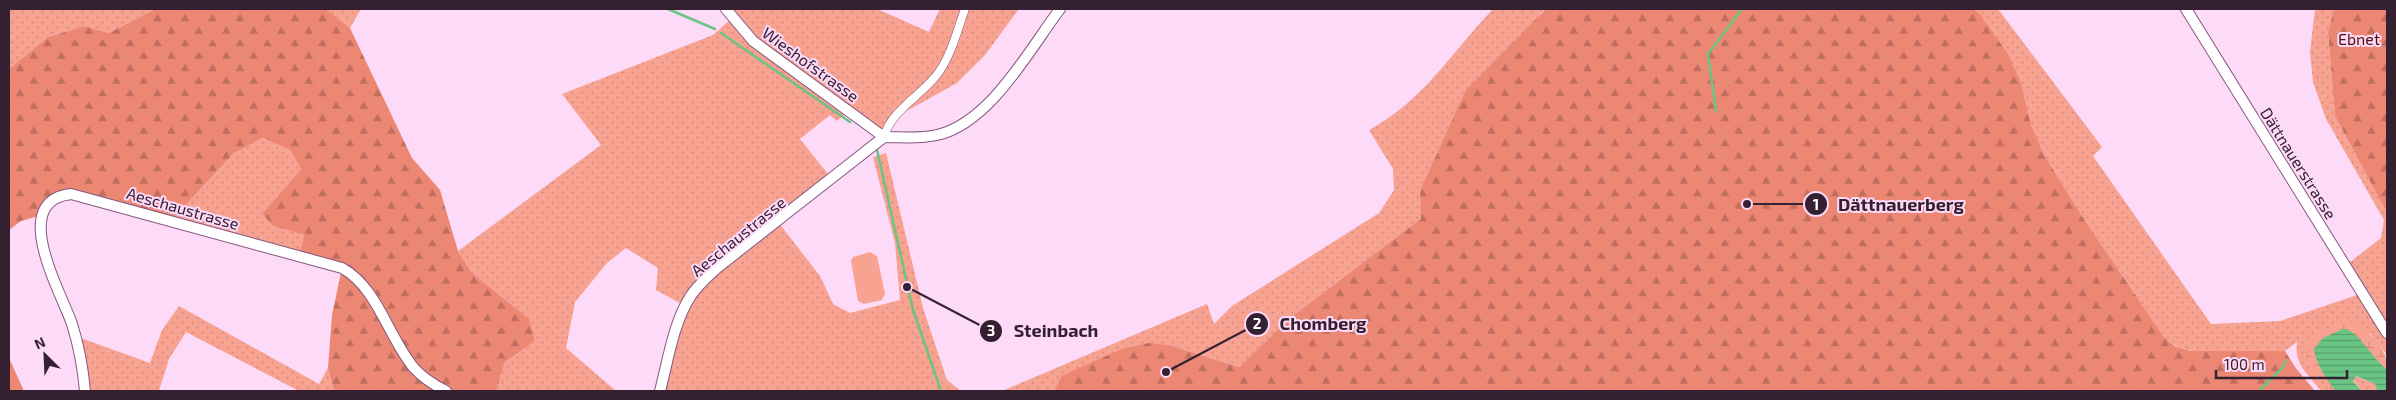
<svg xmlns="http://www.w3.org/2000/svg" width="2396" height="400" viewBox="0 0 2396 400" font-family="'Exo 2',sans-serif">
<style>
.grass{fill:url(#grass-dots)}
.forest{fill:url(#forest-firs)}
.wetland{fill:url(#wetland-marsh)}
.park{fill:#f8a292}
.water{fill:url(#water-rules)}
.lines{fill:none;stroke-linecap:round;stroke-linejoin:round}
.stream{stroke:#6ac483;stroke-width:2.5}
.minor-casing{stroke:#865580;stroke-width:9}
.tertiary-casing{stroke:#865580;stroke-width:12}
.minor{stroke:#fff;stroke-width:8}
.tertiary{stroke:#fff;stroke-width:10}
.labels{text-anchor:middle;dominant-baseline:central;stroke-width:4;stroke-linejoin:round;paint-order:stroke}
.park-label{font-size:16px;fill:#4f1008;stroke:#fddaf7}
.street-label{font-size:16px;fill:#352032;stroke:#fddaf7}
.leader{fill:none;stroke:#352032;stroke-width:2}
.callout-dot{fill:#352032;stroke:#fddaf7;stroke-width:2}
.mark-label{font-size:15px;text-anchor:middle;font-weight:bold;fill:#fff}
.callout-label{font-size:18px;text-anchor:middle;font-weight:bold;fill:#352032;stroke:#fddaf7;stroke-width:4;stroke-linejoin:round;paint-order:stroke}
</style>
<defs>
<pattern id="grass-dots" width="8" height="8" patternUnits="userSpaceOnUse" patternTransform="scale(1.25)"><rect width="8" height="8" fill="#f8a292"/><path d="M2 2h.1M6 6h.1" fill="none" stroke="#d58b7e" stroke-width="1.8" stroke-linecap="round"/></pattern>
<pattern id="forest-firs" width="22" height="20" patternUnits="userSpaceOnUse" patternTransform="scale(1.25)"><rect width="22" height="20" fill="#ec8774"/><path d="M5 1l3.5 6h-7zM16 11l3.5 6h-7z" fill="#c06e60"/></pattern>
<pattern id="wetland-marsh" width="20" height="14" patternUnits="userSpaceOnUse" patternTransform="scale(1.25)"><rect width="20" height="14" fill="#f8a292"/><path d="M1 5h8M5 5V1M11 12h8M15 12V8" fill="none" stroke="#d58b7e"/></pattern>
<pattern id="water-rules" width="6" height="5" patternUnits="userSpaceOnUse" patternTransform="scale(1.25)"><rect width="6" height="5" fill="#6ac483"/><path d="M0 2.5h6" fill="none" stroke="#589f6c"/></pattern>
</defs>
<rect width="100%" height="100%" fill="#fddaf7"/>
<!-- grass -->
<path class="grass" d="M9,9H155L109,33L84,26L48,37L9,69Z
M326,9H361L350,28Z
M726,9H877L929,32L940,9H1019L985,55L957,83L894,118L884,137L849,110L837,121L830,115L800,139L832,179L778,222L820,276L833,304L850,313L900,300L895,243L873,157L886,153L923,308L947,380L961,391H660L685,306L656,290L658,268L626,248L607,263L575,302L566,348L616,391H496L505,362L535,341L528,319L472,273L458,251L601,145L562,94L713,35L732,18Z
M1493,9H1546L1541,13L1420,191L1422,219L1290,318L1239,367L1172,346L1083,367L1061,376L1054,391H1002L1207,304L1214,324L1232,306L1379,213L1394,190L1393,169L1369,130C1423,101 1452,52 1493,9Z
M1973,9H1998L2102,147L2093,156L2211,324L2280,321L2363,293L2345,266L2381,238L2384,220L2326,119L2313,82L2310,52L2315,9H2334L2328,32L2335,116L2387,213V355L2370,333L2332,387L2336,391H2321C2308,374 2294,365 2297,342L2285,351L2199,352L2180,349L2164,337L2082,216L2043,153L1979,13Z
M261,138L290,150L301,169L262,214L273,226L304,235L299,256L171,221L233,154Z
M179,306L319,384L328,368L334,391H299L186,332L169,359L159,391H85L75,336L150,363L162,330Z
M2355,376L2375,384L2377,391H2362L2353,380Z"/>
<!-- forest -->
<path class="forest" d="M155,9H326L350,28L412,158L440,190L458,251L472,273L529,319L535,341L505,362L496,391H334L328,368L332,315L342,268L299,256L304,235L273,226L262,214L301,169L290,150L262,138L233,154L171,221L65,195L42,215L21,221L9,230V69L48,37L84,26L109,33Z
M1546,9H1973L1979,13L2008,54L2020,81L2031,125L2043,153L2082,216L2164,337L2176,347L2190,351H2285L2295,367L2315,391H1054L1061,376L1122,349L1149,343L1172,346L1239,367L1290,318L1421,219L1420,191L1466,90Z
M2334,9H2387V213L2335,116L2328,32Z
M9,358L24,391H9Z"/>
<!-- wetland -->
<path class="wetland" d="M2350,320C2370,333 2387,344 2387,369C2368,357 2365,338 2343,329C2331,333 2317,338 2314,352L2336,391H2331L2312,372L2305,350C2317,333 2330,325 2350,320Z"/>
<!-- park -->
<path class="park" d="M870,252L877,256L885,294L882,300L864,304L858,301L851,261L853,257Z"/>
<!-- water -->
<path class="water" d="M2343,329C2357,328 2373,360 2387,369V391H2377L2375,384L2356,376L2353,381L2362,391H2336C2327,381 2315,362 2314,349L2323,338Z"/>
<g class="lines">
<!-- stream -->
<path class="stream" d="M668,9L715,29
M721,33L850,122
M1716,111L1708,54L1742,9
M877,150L913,310L941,391
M2259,391L2282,368L2286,361"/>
<defs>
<path id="minor" d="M884,137C891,111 919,97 936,76C951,57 957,31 965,9"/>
<path id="tertiary" d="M726,9L753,41L884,137
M2186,9L2387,333
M884,137C901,137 920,139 937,135C990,123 1029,50 1060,9
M85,391C83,369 79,346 72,324C61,292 8,201 71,194L342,268C378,288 388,337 414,368C423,378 434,385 446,391
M660,391C668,361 673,324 690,297C697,286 707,277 717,268L884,137"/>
</defs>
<!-- minor casing -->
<use href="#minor" class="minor-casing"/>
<!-- tertiary casing -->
<use href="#tertiary" class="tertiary-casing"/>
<!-- minor -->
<use href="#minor" class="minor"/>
<!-- tertiary -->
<use href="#tertiary" class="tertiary"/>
</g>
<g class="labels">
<!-- park labels -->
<g class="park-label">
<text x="2359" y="38">Ebnet</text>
</g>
<!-- street labels -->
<g class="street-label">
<text transform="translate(811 64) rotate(36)">Wieshofstrasse</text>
<text transform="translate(2299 163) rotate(58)">Dättnauerstrasse</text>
<text transform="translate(183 208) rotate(16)">Aeschaustrasse</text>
<text transform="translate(738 236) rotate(-39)">Aeschaustrasse</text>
</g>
</g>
<!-- callouts -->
<path class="leader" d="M1747 204L1816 204M1166 372L1257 324M907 287L991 331"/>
<g class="callout-dot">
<circle cx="1747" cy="204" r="5"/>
<circle cx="1166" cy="372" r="5"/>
<circle cx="907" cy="287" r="5"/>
<circle cx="1816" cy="204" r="12"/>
<circle cx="1257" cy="324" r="12"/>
<circle cx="991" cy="331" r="12"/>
</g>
<g class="mark-label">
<text x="1816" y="210">1</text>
<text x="1257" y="329">2</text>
<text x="991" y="336">3</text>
</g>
<g class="callout-label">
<text x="1901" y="211">Dättnauerberg</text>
<text x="1323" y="330">Chomberg</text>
<text x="1056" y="337">Steinbach</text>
</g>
<!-- border -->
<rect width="2396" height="400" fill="none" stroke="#352032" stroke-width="20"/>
<!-- north arrow -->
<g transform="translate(45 355) rotate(336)" stroke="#fddaf7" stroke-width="4" paint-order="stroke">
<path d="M0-4L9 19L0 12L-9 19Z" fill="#352032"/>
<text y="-8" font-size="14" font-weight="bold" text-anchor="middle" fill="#352032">N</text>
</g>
<!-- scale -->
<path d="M2216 370v8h131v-8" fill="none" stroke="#352032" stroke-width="2.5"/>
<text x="2224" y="370" font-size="15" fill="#352032" stroke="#fddaf7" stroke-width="4" paint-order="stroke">100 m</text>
</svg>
